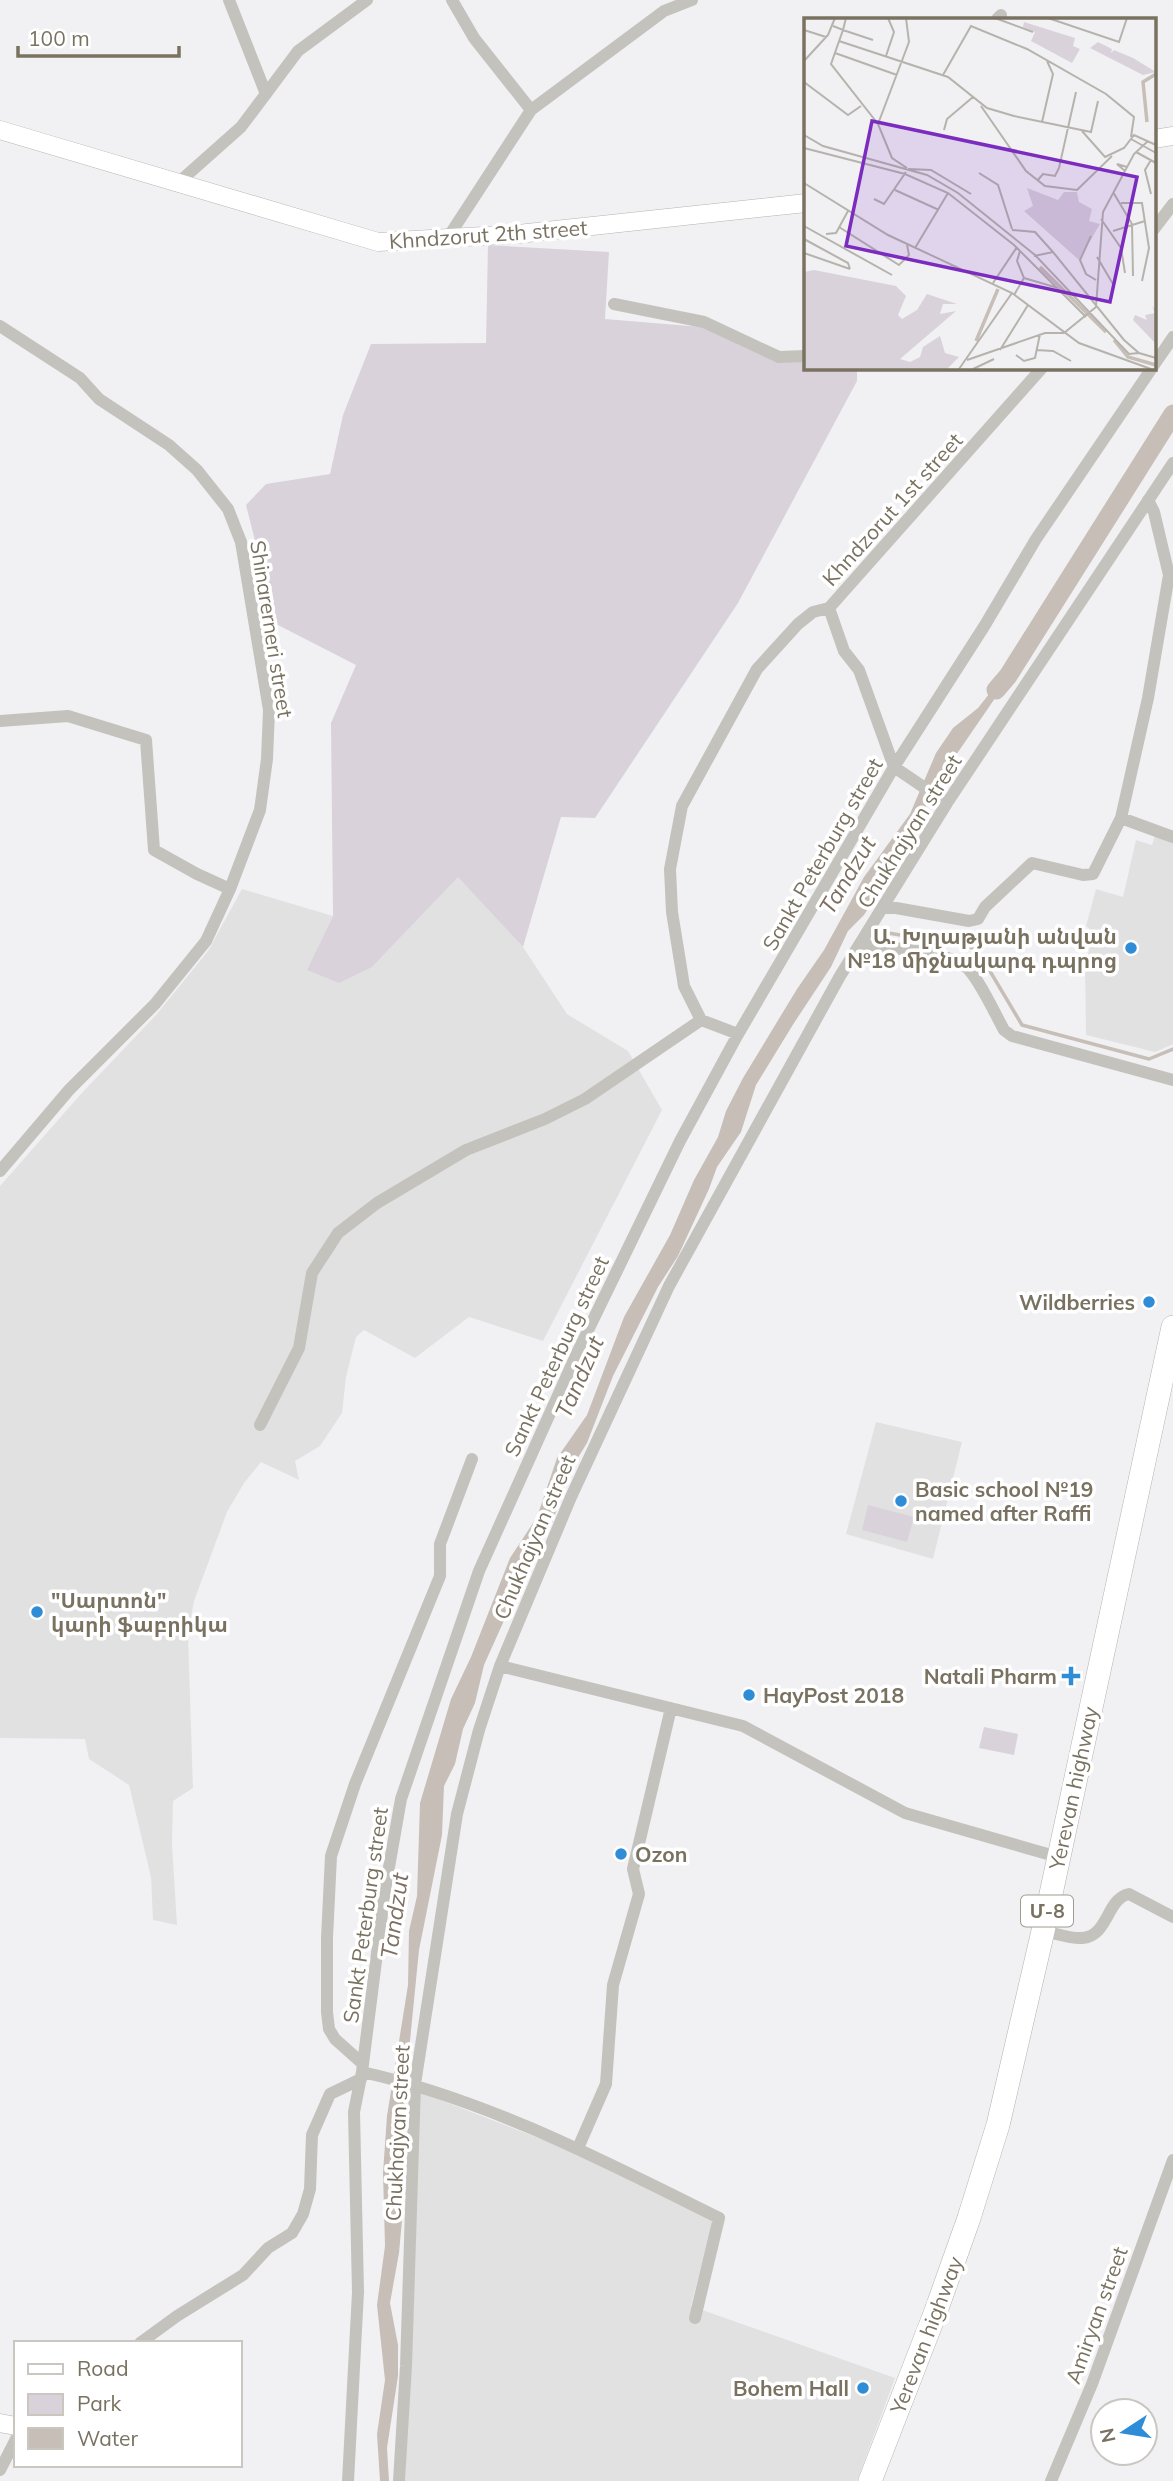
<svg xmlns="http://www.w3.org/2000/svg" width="1173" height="2481" viewBox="0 0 1173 2481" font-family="Mulish,'Noto Sans Armenian',sans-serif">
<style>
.built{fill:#e2e1e2}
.green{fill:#d9d2db}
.water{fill:#c7bfb7}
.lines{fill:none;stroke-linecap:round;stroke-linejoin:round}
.stream{stroke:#c7bfb7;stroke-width:3.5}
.river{stroke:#c7bfb7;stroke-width:19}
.secondary-casing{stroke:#b7b4ad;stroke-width:19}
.highway-casing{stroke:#b5b3ae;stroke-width:24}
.street{stroke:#c4c2bd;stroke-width:12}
.secondary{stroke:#fff;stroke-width:18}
.highway{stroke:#fff;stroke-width:23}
.poi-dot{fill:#2f8cd6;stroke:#fff;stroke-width:2.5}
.labels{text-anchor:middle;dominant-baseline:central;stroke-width:7;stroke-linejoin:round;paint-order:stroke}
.shield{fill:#fff;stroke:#a29c90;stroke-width:2}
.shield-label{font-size:19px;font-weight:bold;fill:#7a7261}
.street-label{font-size:21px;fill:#7a7261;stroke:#fff}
.poi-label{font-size:21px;font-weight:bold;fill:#7a7261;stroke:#fff;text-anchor:end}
.water-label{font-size:23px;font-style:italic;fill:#7d6f61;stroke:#fff}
.inset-river{fill:none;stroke:#c7bfb7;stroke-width:3.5}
.inset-road{fill:none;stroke:#b6b3ac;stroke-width:2}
.view{fill:#7b2cbf;fill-opacity:0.15;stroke:#7b2cbf;stroke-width:3.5}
.inset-edge{fill:none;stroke:#7a7261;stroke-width:3.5}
</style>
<rect width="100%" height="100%" fill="#f1f1f4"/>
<!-- built -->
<path class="built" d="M1155,835L1173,842V1044L1155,1052L1086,1035L1085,965L1094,932L1086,926L1096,889L1123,897L1136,840L1152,845Z
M458,876L523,947L567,1014L628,1051L662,1110L543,1341L469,1317L415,1358L364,1330L356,1337L346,1377L342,1413L320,1446L295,1461L299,1480L261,1462L244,1483L227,1512L194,1601L188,1636L193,1788L173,1801L172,1844L177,1925L153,1920L151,1877L129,1785L89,1759L85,1739L0,1738V1186L80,1095L156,1015L208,951L242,889L333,916L308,969L372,967Z
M876,1422L962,1442L933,1559L846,1534Z
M420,2092L577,2153L713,2221L691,2306L895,2378L857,2481H405Z"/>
<!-- green -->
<path class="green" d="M488,245L609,252L605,319L702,327L805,361L806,368H857V381L738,603L595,818L561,817L523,947L458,877L372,967L339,983L307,970L333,916L331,723L356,665L276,624L246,505L266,484L330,474L343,415L371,344L486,343Z
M868,1505L914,1517L907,1542L862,1530Z
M984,1727L1018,1734L1014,1755L979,1748Z"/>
<!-- water -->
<path class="water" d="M1008,670L1013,672L954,758L884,878L874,899L864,915L848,931L831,967L794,1023L756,1085L741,1132L717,1167L709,1189L678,1256L658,1287L613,1376L587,1443L571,1469L552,1523L534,1554L484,1665L475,1703L463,1729L455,1764L444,1786L442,1835L419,1950L397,2172L402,2220L399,2253L390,2303L398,2345V2376L387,2448L389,2481H380L377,2434L385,2380L377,2305L385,2246L383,2173L387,2116L408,1985L409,1931L417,1896L420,1803L451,1699L471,1657L510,1558L537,1517L557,1458L587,1415L624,1317L670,1235L694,1180L718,1137L726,1111L743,1078L797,989L824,950L864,877L910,814L936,753L953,728L978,708Z"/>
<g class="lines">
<!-- stream -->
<path class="stream" d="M888,933L968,946L978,951L1022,1025L1149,1059L1173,1049"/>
<!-- river -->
<path class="river" d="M996,690L1008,676L1173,414"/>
<defs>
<path id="secondary" d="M0,130L378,242L518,234L806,203
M1154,139L1173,136
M0,2423L16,2426"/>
<path id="highway" d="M870,2481L936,2311L969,2218L998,2125L1043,1931L1173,1327"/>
</defs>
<!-- secondary casing -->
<use href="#secondary" class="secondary-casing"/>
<!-- highway casing -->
<use href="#highway" class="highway-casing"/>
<!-- street -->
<path class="street" d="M229,0L266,94
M452,0L474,38L531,110
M997,19L1001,15
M178,183L241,127L298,51L367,0
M1154,229L1173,204
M447,239L531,110L664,11L692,0
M614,304L704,322L779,357L806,356
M0,326L80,378L99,399L169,445L197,470L228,509L241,542L269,710L267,759L260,810L230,889L206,941L155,1004L69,1090L0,1171
M1154,365L1173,337
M0,721L68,716L146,740L154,850L197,874L230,889
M947,803L894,767L859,670L844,651L829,608L1042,368
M1121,818L1148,698L1169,575L1154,512L1148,500
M883,908H896L969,921L978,919L985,907L1032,863L1083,875L1093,874L1121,818L1173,837
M860,944C885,948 946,951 965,966C978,976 995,1014 1004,1030L1012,1036L1173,1080
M738,1034L701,1020L684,986L672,912L670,869L682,806L757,669L798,624L813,612L829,608
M260,1425L299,1348L312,1273L338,1233L377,1203L466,1150L545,1119L585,1099L701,1020
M500,1666L743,1726L905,1813L1058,1857
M1043,1931C1055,1933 1070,1939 1082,1938C1109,1936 1106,1899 1129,1894L1173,1917
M363,2064L335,2039L329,2029L327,2012V1938L331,1856L355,1784L440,1576V1544L472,1459
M362,2072C486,2099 606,2162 719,2218L695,2318
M578,2148L606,2084L613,1985L639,1894L633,1869L671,1708
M140,2343L177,2316L243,2275L268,2248L292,2233L303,2214L310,2189L312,2135L330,2094L361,2079
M0,2470L16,2439
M348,2481L358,2292L354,2112L362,2072L385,1890L401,1799L479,1571L578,1351L680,1141L737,1036L894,767L985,625L1036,539L1152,368
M399,2481L406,2366L415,2084L457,1814L479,1730L500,1666L571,1497L669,1286L840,976L947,803L1173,463
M1051,2481L1092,2384L1173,2160"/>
<!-- secondary -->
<use href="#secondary" class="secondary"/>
<!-- highway -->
<use href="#highway" class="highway"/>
</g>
<!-- markers -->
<g class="poi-dot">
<circle cx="1131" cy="948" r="7"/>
<circle cx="1149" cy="1302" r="7"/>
<circle cx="901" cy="1501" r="7"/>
<circle cx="37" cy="1612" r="7"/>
<path d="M1067.5 1665.5h7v7h7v7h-7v7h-7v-7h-7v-7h7z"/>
<circle cx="749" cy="1695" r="7"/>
<circle cx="621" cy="1854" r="7"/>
<circle cx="863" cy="2388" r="7"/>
</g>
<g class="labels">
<!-- shield labels -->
<rect class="shield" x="1021" y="1895.5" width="52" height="31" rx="5"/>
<g class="shield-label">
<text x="1047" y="1911">Մ-8</text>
</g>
<!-- street labels -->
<g class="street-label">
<text transform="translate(488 234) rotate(-4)">Khndzorut 2th street</text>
<text transform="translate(892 509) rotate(-48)">Khndzorut 1st street</text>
<text transform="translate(272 629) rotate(81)">Shinarerneri street</text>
<text transform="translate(909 831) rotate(-58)">Chukhajyan street</text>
<text transform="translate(822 854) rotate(-60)">Sankt Peterburg street</text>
<text transform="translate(556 1356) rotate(-65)">Sankt Peterburg street</text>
<text transform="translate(534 1537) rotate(-67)">Chukhajyan street</text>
<text transform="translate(1073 1788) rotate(-78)">Yerevan highway</text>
<text transform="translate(365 1915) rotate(-82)">Sankt Peterburg street</text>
<text transform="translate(397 2133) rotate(-87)">Chukhajyan street</text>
<text transform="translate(1096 2315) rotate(-70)">Amiryan street</text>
<text transform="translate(926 2335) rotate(-69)">Yerevan highway</text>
</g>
<!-- poi labels -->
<g class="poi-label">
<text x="1117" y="936">Ա. Խլղաթյանի անվան<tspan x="1117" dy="24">№18 միջնակարգ դպրոց</tspan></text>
<text x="1135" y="1302">Wildberries</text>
<text x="915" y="1489" text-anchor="start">Basic school №19<tspan x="915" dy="24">named after Raffi</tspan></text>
<text x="51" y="1600" text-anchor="start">"Սարտոն"<tspan x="51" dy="24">կարի ֆաբրիկա</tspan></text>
<text x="1057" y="1676">Natali Pharm</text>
<text x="763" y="1695" text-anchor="start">HayPost 2018</text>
<text x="635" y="1854" text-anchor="start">Ozon</text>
<text x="849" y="2388">Bohem Hall</text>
</g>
<!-- water labels -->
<g class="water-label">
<text transform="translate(847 875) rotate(-59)">Tandzut</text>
<text transform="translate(579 1377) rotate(-66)">Tandzut</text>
<text transform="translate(394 1916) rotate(-82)">Tandzut</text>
</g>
</g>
<!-- overview -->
<g transform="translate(804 18)">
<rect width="352" height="352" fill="#f1f1f4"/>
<path d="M220,4L271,20L269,28L276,31L268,45L227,23L231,14L219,9ZM294,24L308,31L307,35L310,32L329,40L352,54L339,57L286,30ZM223,170L254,182L260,174H273L275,184L288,191L285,203L296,206L275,242L220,193L229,188ZM10,252L92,268L102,278L94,297L98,301L113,292L123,276L153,286H139L136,296L152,293L96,341L106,344L116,339L119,329L136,318L141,335L155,339L143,351H0V254ZM348,288L352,292V326L329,302L331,297L343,302L341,297L351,295Z" fill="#d9d2db"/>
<path class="inset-river" d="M343,104L339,64L352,56M236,249L302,314M310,322L324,339L352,347M172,323L194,271"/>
<path class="inset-road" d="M191,0L229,14M244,0L315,24L323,0M29,8L39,12L42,0M0,12L22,19M69,22L39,12L27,46L74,106L88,140L103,150M35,23L144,59L183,90L210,98L287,114L294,83M31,35L93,57M82,38L90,14L84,0M0,43L24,17L31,0M139,57L167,8L223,31L302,76L330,99L327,119M0,64L44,97L57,88M177,88L222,153L241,168L273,172L308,138M238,104L249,56L243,43M74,106L105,24L102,0M140,112L143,101L169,79M278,113L301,139L320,130L330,117L352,127M0,117L19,128L123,157L154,175L231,237L325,336L335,335M327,121L352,135M0,130L101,156L144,175L210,227L282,299M332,134L352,145M347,142L341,152L347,176M104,151L127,152L167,176M321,153L313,146L323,149M175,155L194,167L208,211M233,163L239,156L251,158L255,150L272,74M0,165L84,217L208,275L275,325L347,351M91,172L135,192M309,174L328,206L329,258M70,181L80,186L102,154M317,185H338L345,230L338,263M297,201L317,230L321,255M0,208L88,257M35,209L95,247L105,237L103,227M208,212L231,214L249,234M309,213L341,203M22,216L32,215L44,193M287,218L276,242L282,256L292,262M0,221L44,245L46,251M111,230L144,175M0,235L46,251M230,238L249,234L320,322L335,335L352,340M293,239L309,266M220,260L254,270M189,265L213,229M210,277L220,260L213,243L216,233M196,332L224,287M232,332L249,333L267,343M212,337L220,343L231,340L236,316M163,342L241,315H260L292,289L299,194L330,136L344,123M155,351L208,275M169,351L190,341"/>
<path class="view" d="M68,103L333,159L306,284L42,228Z"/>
<rect width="352" height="352" class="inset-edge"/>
</g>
<!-- legend -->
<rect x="14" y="2341" width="228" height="126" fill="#ffffff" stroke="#cac7c0" stroke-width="2"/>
<rect x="28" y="2364" width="35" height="10" fill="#ffffff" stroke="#cac7c0" stroke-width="2"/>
<text x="77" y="2376" font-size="21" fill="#7a7261">Road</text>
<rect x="28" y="2394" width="35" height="21" fill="#d9d2db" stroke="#cac7c0" stroke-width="2"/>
<text x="77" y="2411" font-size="21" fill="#7a7261">Park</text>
<rect x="28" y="2428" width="35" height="21" fill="#c7bfb7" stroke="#cac7c0" stroke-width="2"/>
<text x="77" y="2446" font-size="21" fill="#7a7261">Water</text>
<!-- north arrow -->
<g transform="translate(1124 2432) rotate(258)"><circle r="33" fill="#ffffff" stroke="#cac7c0" stroke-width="2"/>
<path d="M0-5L12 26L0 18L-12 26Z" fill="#2f8cd6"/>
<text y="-10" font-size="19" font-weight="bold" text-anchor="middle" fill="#7a7261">N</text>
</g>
<!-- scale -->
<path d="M18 46v10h161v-10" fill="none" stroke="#7a7261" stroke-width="3.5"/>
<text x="28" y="46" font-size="21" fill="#7a7261" stroke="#ffffff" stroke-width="5" paint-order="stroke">100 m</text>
</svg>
